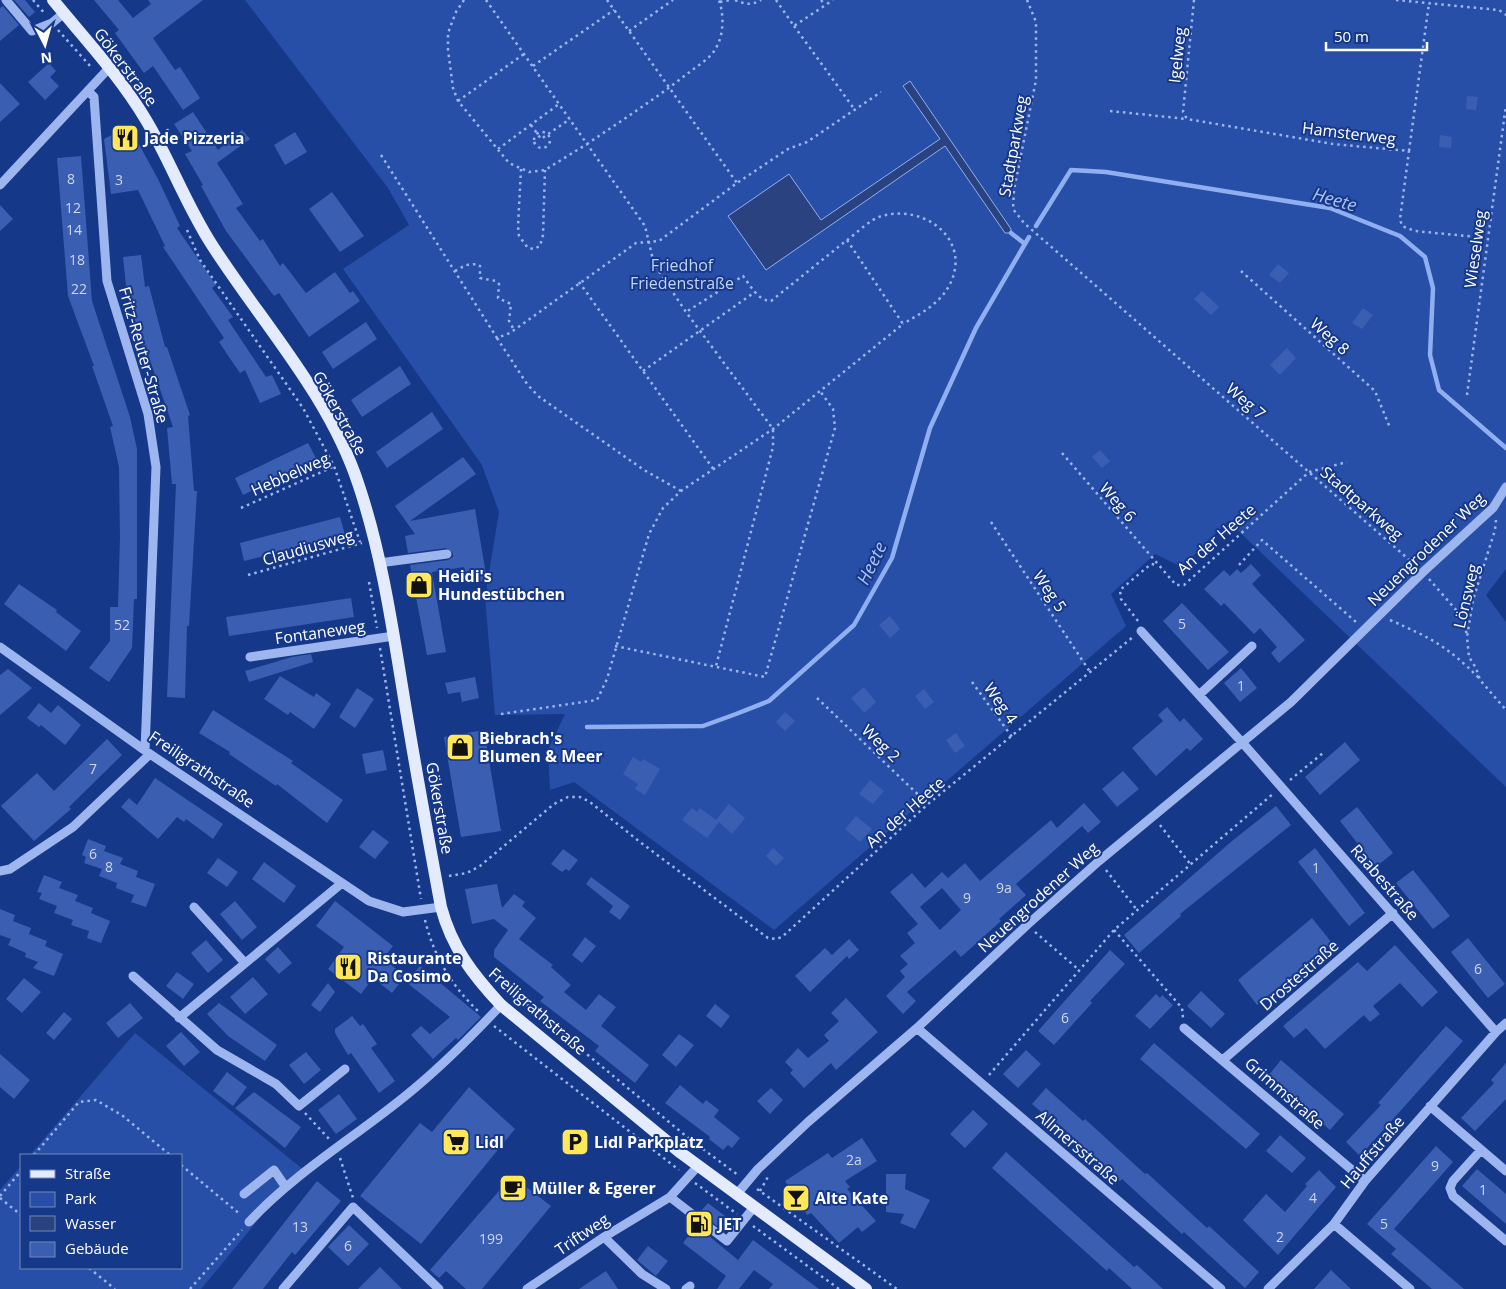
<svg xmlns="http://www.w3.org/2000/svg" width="1506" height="1289" viewBox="0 0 1506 1289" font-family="'Open Sans',sans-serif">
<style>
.green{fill:#284fa7}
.water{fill:#2a4380;stroke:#8faff1}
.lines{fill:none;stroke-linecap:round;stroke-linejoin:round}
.stream{stroke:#8faff1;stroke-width:4.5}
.building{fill:#3a5eb1;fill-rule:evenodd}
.path{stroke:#9db6ef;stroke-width:2.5;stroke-dasharray:2.5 4;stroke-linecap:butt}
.minor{stroke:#9db6ef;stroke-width:9}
.major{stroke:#e4ebff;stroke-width:12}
.labels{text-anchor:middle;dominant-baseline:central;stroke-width:4;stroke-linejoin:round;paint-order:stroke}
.number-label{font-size:14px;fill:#ced7ec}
.street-label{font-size:16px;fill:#fff;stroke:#163889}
.poi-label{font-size:16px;font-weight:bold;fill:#fff;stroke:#163889;text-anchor:start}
.park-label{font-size:16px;fill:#c3d4fb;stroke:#163889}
.water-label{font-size:18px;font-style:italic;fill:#a9c1f6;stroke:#163889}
</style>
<rect width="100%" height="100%" fill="#163889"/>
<!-- green -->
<path class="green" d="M245,0H1506V569L1486,595L1506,622V787L1228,521L1182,567L1155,554L1111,594L1126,626L774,930L574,782L550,790L548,750L565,714L495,715L485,597L499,512L482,465L343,269L409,225L388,188Z
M135,1033L305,1171L268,1208L201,1289H0V1190L21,1166V1268H181V1155H30Z"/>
<!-- water -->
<path class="water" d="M910,81L1011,229V233H1005L945,146L766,270L728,216L789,174L821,220L940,139L903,86Z"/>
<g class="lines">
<!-- stream -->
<path class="stream" d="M1036,226L1071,170L1106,172L1330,208L1400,236L1425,257L1433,288L1430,355L1439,390L1506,448
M1011,233L1025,244
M587,727L703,726L736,714L769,701L854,625L892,558L930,428L976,328L1029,237"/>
</g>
<!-- building -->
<path class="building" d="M14,0H25L35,12L29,17Z
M94,0H118L133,18L151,4L148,0H203L153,38L175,70L180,67L200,98L183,110L153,66L144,73L115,33L119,30Z
M3,6L19,25L0,41V8Z
M49,63L56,71L50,77L59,86L45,100L28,82Z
M0,83L20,104L0,122Z
M1467,96L1478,97L1476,110L1466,109Z
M193,112L218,150L242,130L250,139L217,163L243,204L236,208L260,241L263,239L280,266L283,263L306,293L335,272L350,293L353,291L360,301L309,337L279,293L274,296L226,231L201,186L203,185L185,154L192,151L174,124Z
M129,126L158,179L180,226L177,228L216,285L212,288L233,317L228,320L266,377L272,375L281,394L260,403L245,370L240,373L229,357L219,342L224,338L163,247L165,246L138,190L111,194L104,139Z
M295,132L307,152L285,165L274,145Z
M1440,135L1452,137L1451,148L1439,147Z
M81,156L92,301L130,417L137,449V599H134L132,648L109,682L89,668L110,641V607H118L120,537L119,467L110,427L113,426L92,366H94L68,296L57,158Z
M332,192L364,236L340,252L309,209Z
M0,205L13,219L0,231Z
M141,255L145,287L149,286L165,347H167L190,415L188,416L194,491H197L189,626H187L185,698L167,697L176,484H172L167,428L173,427L145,346L142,347L126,285L123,257Z
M1278,264L1289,273L1280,283L1269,275Z
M1202,291L1219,307L1211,315L1194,299Z
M1363,308L1373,315L1362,329L1352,323Z
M366,322L377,339L333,369L322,352Z
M1287,348L1296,358L1280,375L1270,365Z
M400,366L411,384L362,417L351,400Z
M432,412L443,429L387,468L376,452Z
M308,443L317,460L243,495L235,478Z
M1100,450L1110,461L1102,468L1092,457Z
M463,457L476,474L410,521L475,509L487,580L467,584L464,567L432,572L446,652L427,655L410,565L448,560L453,557V553L446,548L408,553L405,536L415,534L395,506Z
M340,517L345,535L244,561L240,543Z
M1251,564L1261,575L1252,584L1305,640L1279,663L1271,653L1277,647L1260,628L1254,634L1224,603L1221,606L1204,589L1224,570L1230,576L1237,569L1241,573Z
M19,584L57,610L56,612L81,631L66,651L4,604Z
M351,598L354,617L229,636L226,617Z
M1182,603L1229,652L1208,670L1163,621Z
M890,616L900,629L890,638L879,625Z
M311,654L313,662L249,682L245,671L292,657Z
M1241,668L1257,688L1240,702L1224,683Z
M8,669L32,688L0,715V675Z
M280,676L314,697L316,693L331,704L314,729L290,712L288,715L264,699Z
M475,677L479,698L462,702L460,692L448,694L445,683Z
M864,687L876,702L864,713L851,698Z
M357,688L374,699L355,728L339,717Z
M924,689L934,702L925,709L915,696Z
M39,703L51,713L58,705L81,725L65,745L41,725L39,727L27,718Z
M1167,707L1180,722L1184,718L1203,739L1190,751L1187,748L1156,776L1132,748L1163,721L1158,715Z
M213,710L293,761L291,763L343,800L327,823L277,784L276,786L229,754L230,752L199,733Z
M785,712L795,721L785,731L776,722Z
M484,730L501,831L461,837L444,737Z
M956,733L965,746L955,753L946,740Z
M107,739L122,755L69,807L71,809L34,841L1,806L37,773L54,791Z
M1345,742L1360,760L1320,795L1305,777Z
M383,750L387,770L366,774L362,754Z
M633,757L641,762L643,759L660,769L645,795L635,789L638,784L623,774Z
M1123,771L1139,789L1117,807L1102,789Z
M155,778L223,824L213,839L186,819L184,822L177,817L158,839L121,807L129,798L137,805Z
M870,780L884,791L873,804L859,794Z
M1084,803L1101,822L1088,833L1082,826L1016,884L1026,895L999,919L1001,921L961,957L955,950L907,992L916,1001L903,1014L886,996L905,977L900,971L908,964L900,956L915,943L907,933L918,924L890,892L912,873L925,888L942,872L948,878L965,863L980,881L1051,820L1057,828ZM942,888L961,910L940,930L920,907Z
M729,804L745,818L732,834L719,822L707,838L682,820L692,808L697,812L700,808L716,820Z
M1276,806L1291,825L1180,914L1181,916L1139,953L1124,935L1232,841Z
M1357,807L1393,853L1376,867L1340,821Z
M856,816L872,829L860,842L845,829Z
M373,830L389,842L375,859L359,847Z
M88,839L106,846L104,851L123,858L120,864L138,871L136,877L155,884L146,907L131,902L134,895L116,888L117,883L99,876L102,869L84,863L86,857L82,855Z
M773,848L784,858L776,866L766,856Z
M1315,848L1365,913L1349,926L1298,862Z
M563,849L578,860L569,871L566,869L562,872L551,864Z
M218,858L238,872L227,887L207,873Z
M264,862L296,886L284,903L252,879Z
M1413,870L1450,916L1433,929L1396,883Z
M44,875L62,882L59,888L78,895L75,901L93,908L91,913L110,921L101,943L87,938L89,931L71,925L73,920L54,913L57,906L39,899L42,893L37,892Z
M591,877L630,906L620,920L609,912L613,906L586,884Z
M497,884L502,908L514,894L525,902L522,906L536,918L519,939L553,965L551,967L571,985L564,992L586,1010L599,994L616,1007L601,1026L649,1065L635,1083L595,1051L599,1046L540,1001L544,997L494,957V950L508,930L494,919L472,924L465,889Z
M235,901L257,927L242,940L220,914Z
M335,901L393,946L386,955L393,960L390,964L405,976L392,993L373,978L361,994L328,969L344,947L316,926Z
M0,909L15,915L13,921L31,928L29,934L47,941L45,946L63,954L54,976L33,968L38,962L25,957L26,953L8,945L11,939L0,935Z
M1312,918L1332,943L1257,1005L1238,980Z
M585,937L596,946L582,963L572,955Z
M1468,938L1505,984L1488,998L1451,952Z
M849,939L859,950L849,959L847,956L810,992L795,976L825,948L832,955Z
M206,940L223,960L208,973L191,953Z
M1395,945L1438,992L1422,1007L1400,983L1373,1006L1380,1014L1370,1022L1364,1015L1325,1049L1306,1028L1294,1038L1283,1026L1358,962L1367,971Z
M278,947L292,963L279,974L265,959Z
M1110,950L1125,964L1090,1001L1092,1003L1054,1045L1038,1031Z
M420,966L481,1017L458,1040L456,1038L433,1059L411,1035L421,1026L430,1034L450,1017L406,982Z
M177,972L194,984L183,999L166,986Z
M253,977L268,994L245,1014L230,997Z
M24,978L41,992L22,1013L6,999Z
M328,983L335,992L320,1012L311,1005Z
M1201,991L1225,1014L1211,1028L1187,1006Z
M1156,994L1160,998L1162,995L1173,1005L1150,1029L1135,1016Z
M846,998L878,1032L836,1070L831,1063L804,1088L790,1073L793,1070L785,1062L798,1048L808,1058L829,1041L824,1035L839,1021L831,1013Z
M130,1003L143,1018L118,1038L106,1023Z
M219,1003L277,1045L265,1061L228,1036L207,1014Z
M715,1004L730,1016L721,1028L706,1016Z
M64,1012L72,1019L54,1040L46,1033Z
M352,1016L360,1026L363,1024L377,1044L371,1048L395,1081L379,1093L351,1053L348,1055L335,1033V1029Z
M1446,1026L1463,1041L1360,1156L1346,1142L1381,1105L1378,1103Z
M181,1032L200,1052L184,1066L166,1046Z
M679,1034L694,1045L676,1067L662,1055Z
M1154,1043L1260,1134L1246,1149L1140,1059Z
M1026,1050L1041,1064L1018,1088L1003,1074Z
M306,1052L321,1070L304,1084L289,1065Z
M0,1054L30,1080L14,1099L0,1087Z
M1281,1060L1344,1114L1330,1130L1268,1076Z
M1506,1063V1099L1475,1131L1461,1118L1494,1083L1491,1080Z
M227,1072L247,1087L233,1106L213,1091Z
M680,1085L703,1104L706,1100L719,1110L714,1117L740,1138L732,1148L728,1145L723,1150L709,1139L710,1137L665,1103Z
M469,1087L515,1129L421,1244L360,1196L420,1123L432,1132Z
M771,1088L783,1100L770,1114L757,1101Z
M1046,1088L1083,1121L1085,1119L1145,1174L1147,1173L1207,1228L1209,1226L1259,1272L1245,1288L1184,1232L1182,1234L1122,1179L1120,1181L1060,1125L1059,1127L1032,1104Z
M254,1092L301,1127L285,1148L235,1108Z
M339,1094L357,1119L336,1134L318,1110Z
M973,1110L988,1124L965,1148L950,1134Z
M1280,1135L1306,1158L1292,1173L1266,1151Z
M862,1138L877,1161L845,1181L850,1187L847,1189L876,1221L862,1232L858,1227L839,1243L811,1213L807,1215L785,1181L828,1153L832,1158Z
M1436,1146L1453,1162L1394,1229L1464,1289H1432L1391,1254L1396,1249L1367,1224Z
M1006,1152L1134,1267L1137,1265L1163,1289H1132L1109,1268L1107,1271L992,1168Z
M1477,1169L1506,1194V1224L1462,1186Z
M1319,1170L1336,1187L1278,1255L1243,1220L1266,1194L1285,1212L1307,1186L1305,1184Z
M886,1174H906L905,1189L930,1200L915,1229L900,1223L904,1214L886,1212Z
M512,1176L551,1206L482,1289H466L446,1271L439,1278L430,1270Z
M317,1181L341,1201L295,1255L292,1252L263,1289H232Z
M708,1203L725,1216L717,1226L700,1212Z
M692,1222L738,1260L753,1240L819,1289H769L773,1284L754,1270L739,1289H717L726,1276L683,1243L693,1230L689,1227Z
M349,1225L369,1244L348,1266L328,1247Z
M648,1246L668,1261L656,1276L637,1260Z
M380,1267L402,1289H358Z
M1331,1270L1351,1289H1314Z
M606,1271L618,1289H579Z"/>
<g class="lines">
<!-- path -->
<path class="path" d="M33,0L45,14
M464,0L456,12L448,33V50L453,88L458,101L509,163L529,172L545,170L587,144L645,226L654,264L686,312L773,429V447L716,666
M486,0L587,144C621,121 655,99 687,74C697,66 710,59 716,48C724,34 724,15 719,0
M607,0L737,183
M735,0C745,4 751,6 761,0
M776,0L794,26L833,0
M821,0L825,5
M1027,0L1036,22V80L1014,190L1013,209L1024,223L1414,564
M1194,0L1183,112L1187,119L1333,144L1409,151L1400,219L1402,226L1415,231L1487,238
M1396,0L1499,10L1506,15
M720,2L731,0
M794,26L855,110
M58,30L91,67
M629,31L673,0
M533,66L614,10
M458,101L524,54
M1110,111L1187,119
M531,125L541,139L570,119
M167,129L173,140
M534 140a8 8 0 1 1 16 0a8 8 0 1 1-16 0Z
M498,149L559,104
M1409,151L1429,3
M381,155L497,338L510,333L636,243L659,241L737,183L788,149L807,142L881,92
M521,169L518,226L519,236L528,248L534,249L540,246L543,235L545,170
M187,230L200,260L303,408L334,466L360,542
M847,240C857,233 870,219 882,216C924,204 972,239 950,284C940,304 921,313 903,324
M455,271L466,265L477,264L480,266V278L496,281L499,284L498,298L511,304L509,321L514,330
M1241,271L1375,391L1390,428
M579,282L714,470
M497,338L527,384L538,396L644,470L681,491
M643,371L755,292
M1467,395L1506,105
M1062,453L1176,585H1184L1309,472L1347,462
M241,508L335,466
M1496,520L1495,530L1473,600L1467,637L1469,657L1476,668L1480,680L1506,710
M991,522L1090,672
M1239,565L1262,540L1356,622
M248,575L362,543
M1429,579L1464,619L1467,637
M369,582L377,628
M1390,620C1431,638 1447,646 1479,678
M1138,621L1121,599L1120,590L1151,564L1158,565
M615,646L765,677L835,428L833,409L820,391
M380,648L421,899
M972,682L1012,737
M817,698L928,804
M501,714L597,700L607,679L649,534L663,508L681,491L773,429L903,324L847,240L771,301C758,301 750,285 743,276L686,312
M1290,780L1323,753
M1160,825L1191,865
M1106,870L1137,910
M449,876L467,873L480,866L554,804L568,797H580L590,802L640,842L768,938L776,939L782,937L928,804L1133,637
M425,920C434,957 451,985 479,1012
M1114,930L1182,1008L1183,1018
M1035,932L1079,970
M497,980L692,1141L738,1175
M494,1026L679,1170
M989,1075L1114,930L1274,793
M305,1113L330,1140
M34,1155L79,1102L96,1100L123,1116L170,1155
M340,1158L353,1198
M181,1165L241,1215
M695,1183L737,1214
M757,1189L897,1289
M760,1191L769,1175
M0,1196L21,1171
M0,1198L21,1215
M753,1226L839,1289
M89,1268L115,1289
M190,1289L242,1230"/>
<!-- minor -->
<path class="minor" d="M6,0L32,31L52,23L64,13
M88,91L94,97L107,281L148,414L156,467L145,750
M0,185L109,68
M379,563L447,554
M1141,631L1248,749L1496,1032L1506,1023
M0,647L150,754L369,901L403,912L441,907
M250,657L394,636
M1199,695L1252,646
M0,871L10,869L73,827L150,754
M194,907L245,963
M133,976L217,1050L276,1084L299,1106L345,1069
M179,1018L342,883
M917,1028L1221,1289
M1184,1028L1365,1181
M1224,1059L1393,913
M1430,1106L1506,1171
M1481,1150L1453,1181L1450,1188L1453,1196L1506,1241
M244,1194L274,1170L285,1186
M737,1194L758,1169L808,1122L917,1028L1027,925L1099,861L1291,702L1423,572L1493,508L1506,487
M670,1197L727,1241L754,1207
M249,1222C295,1173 352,1139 404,1097C439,1069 471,1037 501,1005
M1334,1224L1410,1289
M604,1237L642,1274L666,1289
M283,1289L353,1207L439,1289
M527,1289L604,1237L670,1197L698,1166
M686,1289L690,1286
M1268,1289L1334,1224L1365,1181L1496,1032"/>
<!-- major -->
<path class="major" d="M53,0C85,39 120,76 146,120C170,160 186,205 212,245C262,323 330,396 359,486C385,564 395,647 409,728C419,788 430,847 441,907C452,948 473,975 501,1005L681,1153L866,1289"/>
</g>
<!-- icons -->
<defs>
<symbol id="restaurant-square" viewBox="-11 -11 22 22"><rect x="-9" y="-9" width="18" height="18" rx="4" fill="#ffe75a" stroke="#163889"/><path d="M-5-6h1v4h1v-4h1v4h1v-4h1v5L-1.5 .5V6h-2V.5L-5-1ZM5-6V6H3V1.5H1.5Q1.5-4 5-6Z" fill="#111"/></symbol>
<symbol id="shop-square" viewBox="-11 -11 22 22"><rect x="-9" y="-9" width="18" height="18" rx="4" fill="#ffe75a" stroke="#163889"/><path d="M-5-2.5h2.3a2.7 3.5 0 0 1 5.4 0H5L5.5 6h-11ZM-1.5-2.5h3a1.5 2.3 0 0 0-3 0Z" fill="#111"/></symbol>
<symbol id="supermarket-square" viewBox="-11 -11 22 22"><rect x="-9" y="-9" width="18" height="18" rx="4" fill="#ffe75a" stroke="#163889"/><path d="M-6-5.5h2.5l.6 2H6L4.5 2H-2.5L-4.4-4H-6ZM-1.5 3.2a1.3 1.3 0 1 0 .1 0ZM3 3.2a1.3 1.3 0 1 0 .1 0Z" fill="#111"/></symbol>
<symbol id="parking-square" viewBox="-11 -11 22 22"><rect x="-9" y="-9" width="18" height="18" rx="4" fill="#ffe75a" stroke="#163889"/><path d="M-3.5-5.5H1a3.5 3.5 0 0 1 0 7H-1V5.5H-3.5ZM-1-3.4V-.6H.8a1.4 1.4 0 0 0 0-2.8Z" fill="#111"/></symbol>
<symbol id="cafe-square" viewBox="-11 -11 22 22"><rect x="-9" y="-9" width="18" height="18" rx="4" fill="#ffe75a" stroke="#163889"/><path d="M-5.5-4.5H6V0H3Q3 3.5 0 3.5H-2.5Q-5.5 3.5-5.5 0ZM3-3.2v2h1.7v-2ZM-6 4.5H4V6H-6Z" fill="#111"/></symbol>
<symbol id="bar-square" viewBox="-11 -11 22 22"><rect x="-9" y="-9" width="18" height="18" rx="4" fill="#ffe75a" stroke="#163889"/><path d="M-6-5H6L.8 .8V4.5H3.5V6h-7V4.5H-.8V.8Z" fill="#111"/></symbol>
<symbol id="fuel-square" viewBox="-11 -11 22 22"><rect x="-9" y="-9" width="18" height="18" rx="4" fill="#ffe75a" stroke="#163889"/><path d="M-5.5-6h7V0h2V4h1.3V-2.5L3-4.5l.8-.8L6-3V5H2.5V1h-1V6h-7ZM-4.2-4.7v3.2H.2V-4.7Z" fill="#111"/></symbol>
</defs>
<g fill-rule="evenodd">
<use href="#restaurant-square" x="109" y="122" width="32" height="32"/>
<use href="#shop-square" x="403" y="569" width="32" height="32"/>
<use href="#shop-square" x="444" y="731" width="32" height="32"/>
<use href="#restaurant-square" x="332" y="951" width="32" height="32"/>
<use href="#supermarket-square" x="440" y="1126" width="32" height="32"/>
<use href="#parking-square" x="559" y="1126" width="32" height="32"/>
<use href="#cafe-square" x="497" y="1172" width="32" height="32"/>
<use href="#bar-square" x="780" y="1182" width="32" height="32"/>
<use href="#fuel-square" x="683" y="1208" width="32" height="32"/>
</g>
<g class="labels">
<!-- number labels -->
<g class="number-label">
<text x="71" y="178">8</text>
<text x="119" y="179">3</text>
<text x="73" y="207">12</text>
<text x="74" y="229">14</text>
<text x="77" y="259">18</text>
<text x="79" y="288">22</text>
<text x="1182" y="623">5</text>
<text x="122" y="624">52</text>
<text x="1241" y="685">1</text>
<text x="93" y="768">7</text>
<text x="93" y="853">6</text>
<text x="109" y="866">8</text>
<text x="1316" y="867">1</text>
<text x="1004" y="887">9a</text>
<text x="967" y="897">9</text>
<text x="1478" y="968">6</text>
<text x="1065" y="1017">6</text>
<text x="854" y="1159">2a</text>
<text x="1435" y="1165">9</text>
<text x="1483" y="1189">1</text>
<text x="1313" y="1197">4</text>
<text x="1384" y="1223">5</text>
<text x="300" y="1226">13</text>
<text x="1280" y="1236">2</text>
<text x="491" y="1238">199</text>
<text x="348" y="1245">6</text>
</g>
<!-- street labels -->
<g class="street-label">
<text transform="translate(1177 55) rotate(-84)">Igelweg</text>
<text transform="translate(126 67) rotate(53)">Gökerstraße</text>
<text transform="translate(1349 133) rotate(7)">Hamsterweg</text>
<text transform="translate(1013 146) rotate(-80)">Stadtparkweg</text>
<text transform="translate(1475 249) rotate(-82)">Wieselweg</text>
<text transform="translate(1330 336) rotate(42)">Weg 8</text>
<text transform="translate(144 355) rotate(74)">Fritz-Reuter-Straße</text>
<text transform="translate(1246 401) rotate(41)">Weg 7</text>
<text transform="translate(340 413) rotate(61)">Gökerstraße</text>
<text transform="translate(290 474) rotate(-24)">Hebbelweg</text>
<text transform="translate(1118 502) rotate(49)">Weg 6</text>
<text transform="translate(1362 503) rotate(41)">Stadtparkweg</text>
<text transform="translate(1216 539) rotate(-41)">An der Heete</text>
<text transform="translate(308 547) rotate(-16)">Claudiusweg</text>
<text transform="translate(1426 549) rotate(-44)">Neuengrodener Weg</text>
<text transform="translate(1050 591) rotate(56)">Weg 5</text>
<text transform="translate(1466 596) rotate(-77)">Lönsweg</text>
<text transform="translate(320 632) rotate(-8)">Fontaneweg</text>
<text transform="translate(1001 703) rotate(55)">Weg 4</text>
<text transform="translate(881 743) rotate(44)">Weg 2</text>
<text transform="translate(202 769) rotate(34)">Freiligrathstraße</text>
<text transform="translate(440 808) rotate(80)">Gökerstraße</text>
<text transform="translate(905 812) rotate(-41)">An der Heete</text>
<text transform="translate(1385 882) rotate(49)">Raabestraße</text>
<text transform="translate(1038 897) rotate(-42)">Neuengrodener Weg</text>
<text transform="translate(1299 975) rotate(-41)">Drostestraße</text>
<text transform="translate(538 1011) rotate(41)">Freiligrathstraße</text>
<text transform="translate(1285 1093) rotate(41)">Grimmstraße</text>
<text transform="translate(1078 1147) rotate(41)">Allmersstraße</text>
<text transform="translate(1372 1152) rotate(-50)">Hauffstraße</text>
<text transform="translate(582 1234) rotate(-34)">Triftweg</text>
</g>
<!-- poi labels -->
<g class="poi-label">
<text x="144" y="138">Jade Pizzeria</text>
<text x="438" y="576">Heidi's<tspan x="438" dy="18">Hundestübchen</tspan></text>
<text x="479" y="738">Biebrach's<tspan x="479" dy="18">Blumen &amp; Meer</tspan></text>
<text x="367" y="958">Ristaurante<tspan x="367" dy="18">Da Cosimo</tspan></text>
<text x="475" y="1142">Lidl</text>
<text x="594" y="1142">Lidl Parkplatz</text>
<text x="532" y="1188">Müller &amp; Egerer</text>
<text x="815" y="1198">Alte Kate</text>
<text x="718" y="1224">JET</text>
</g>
<!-- park labels -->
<g class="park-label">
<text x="682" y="265">Friedhof<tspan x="682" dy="18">Friedenstraße</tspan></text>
</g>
<!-- water labels -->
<g class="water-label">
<text transform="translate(1335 199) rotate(16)">Heete</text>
<text transform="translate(871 563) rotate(-64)">Heete</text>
</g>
</g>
<!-- legend -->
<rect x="20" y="1154" width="162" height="115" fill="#163889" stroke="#7388b8"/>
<rect x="30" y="1170" width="25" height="8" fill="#e4ebff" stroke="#7388b8"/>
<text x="65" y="1179" font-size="15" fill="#ffffff">Straße</text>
<rect x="30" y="1192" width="25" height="15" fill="#284fa7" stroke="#7388b8"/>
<text x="65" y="1204" font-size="15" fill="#ffffff">Park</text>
<rect x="30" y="1216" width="25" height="15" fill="#2a4380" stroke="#7388b8"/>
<text x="65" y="1229" font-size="15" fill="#ffffff">Wasser</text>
<rect x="30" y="1242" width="25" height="15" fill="#3a5eb1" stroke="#7388b8"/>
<text x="65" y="1254" font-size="15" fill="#ffffff">Gebäude</text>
<!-- north arrow -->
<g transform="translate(45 45) rotate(174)" stroke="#163889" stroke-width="4" paint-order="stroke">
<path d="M0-4L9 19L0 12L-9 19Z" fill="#ffffff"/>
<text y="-8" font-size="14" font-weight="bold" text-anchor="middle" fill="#ffffff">N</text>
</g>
<!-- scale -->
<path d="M1326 42v8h101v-8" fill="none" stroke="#ffffff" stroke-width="2.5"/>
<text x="1334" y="42" font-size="15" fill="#ffffff" stroke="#163889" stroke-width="4" paint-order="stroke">50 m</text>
</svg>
